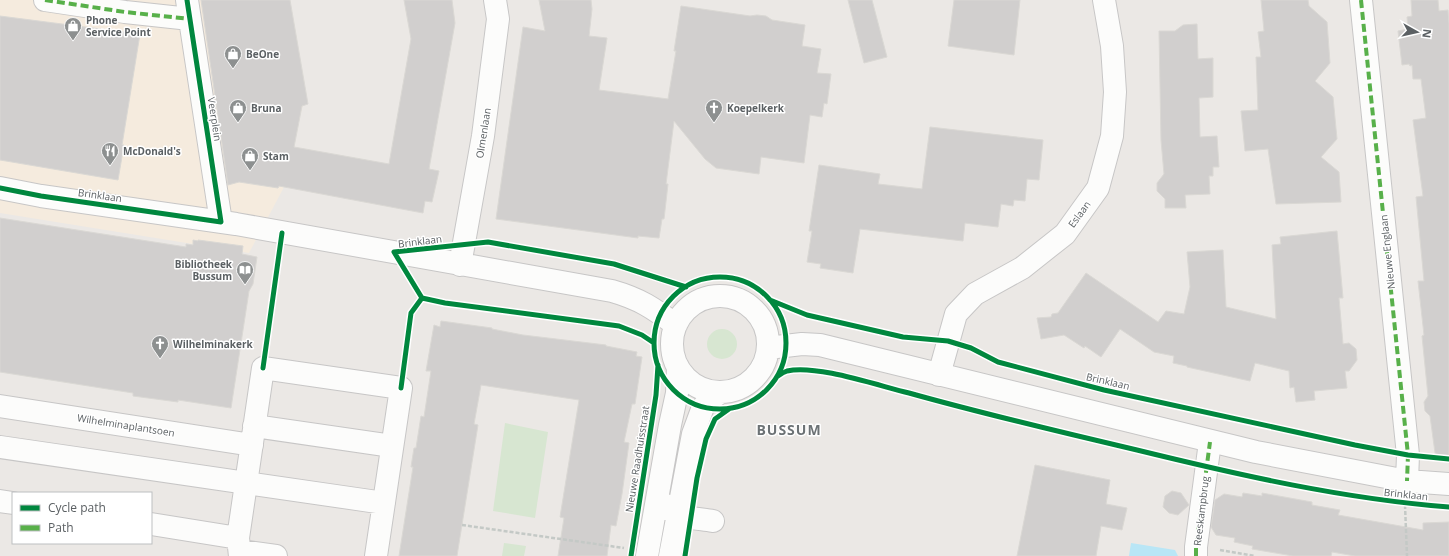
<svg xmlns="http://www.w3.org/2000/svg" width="1449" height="556" viewBox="0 0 1449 556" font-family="'Open Sans',sans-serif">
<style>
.commercial{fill:#f5ebde}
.green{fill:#d7e6d1}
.water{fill:#b9e6f6}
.building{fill:#d1cfce;stroke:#dad8d4}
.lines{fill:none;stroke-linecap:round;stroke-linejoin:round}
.minor-casing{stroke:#c7c6c6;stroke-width:24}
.path{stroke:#c4c9c6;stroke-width:2.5;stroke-dasharray:4 2;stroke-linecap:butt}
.minor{stroke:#fcfcfb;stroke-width:22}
.quiet{stroke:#58b04a;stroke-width:4;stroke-dasharray:8 4;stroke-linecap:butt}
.cycleway-casing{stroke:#fff;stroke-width:8}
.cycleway{stroke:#00873e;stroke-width:5}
.labels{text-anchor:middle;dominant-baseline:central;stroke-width:3;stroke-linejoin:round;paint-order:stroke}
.poi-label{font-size:10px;font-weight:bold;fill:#5b6063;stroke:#fff;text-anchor:start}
.street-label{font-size:10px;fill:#5b6063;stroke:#fff}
.district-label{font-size:14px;font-weight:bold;letter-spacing:1px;fill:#6c7275;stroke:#fff}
</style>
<rect width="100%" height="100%" fill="#ebe8e5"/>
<!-- commercial -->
<path class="commercial" d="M0,0H285L303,104L283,189L249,253L0,213Z"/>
<!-- green -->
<path class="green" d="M707 344a15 15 0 1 1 30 0a15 15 0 1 1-30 0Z
M505,423L548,432L535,518L493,511Z
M504,543L526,546L524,556H502Z"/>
<!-- water -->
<path class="water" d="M1131,543L1175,550L1178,556H1129Z"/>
<!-- building -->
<path class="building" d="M201,0H290L308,104L302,106L294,147L389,164L411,39L404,0H452L455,23L429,169L439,171L432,202L425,201L423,213L279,186L278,188L239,182L228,185Z
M539,0H591L592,9L589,36L607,38L599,90L668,99L676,51H674L681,6L750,16L757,15L766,16L772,20L805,25L802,46L821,49L817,73L831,74L827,104L824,103L822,117L810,115L804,163L761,157L759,174L716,168L705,159L674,121L666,184H668L664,219H662L659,238L638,236V238L496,219L523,27L545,31Z
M848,0H872L887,57L864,63Z
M954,0H1020L1014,55L948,46Z
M1261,0H1308L1309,6L1327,22L1330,63L1315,81L1333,97L1337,139L1321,157L1339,172L1341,202L1276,204L1268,149L1245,151L1241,111L1258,110L1256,57H1261L1258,32L1264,31Z
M1411,0H1438L1439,11L1448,10L1449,24V459L1436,460L1430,416L1425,411L1424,402L1428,396L1422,336L1424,335L1418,281H1424L1416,197L1423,196L1413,120L1426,118L1421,79H1413L1412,65L1410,66L1409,64L1402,65L1398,31L1408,29L1407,17L1412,16Z
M0,16L140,34L122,145H124L118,180L0,160Z
M1197,24L1198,59L1213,58V97L1199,98L1200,137L1217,136L1219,167H1213V176H1209L1210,194L1185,195L1186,208H1165V199L1157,191V183L1164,174L1161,140L1159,31H1175L1183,25Z
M930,127L1043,140L1039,180L1027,179L1025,201L1014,200L1013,206L1001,204L998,227L965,223L963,241L860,229L853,273L820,268L821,264L807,262L812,231H809L819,165L880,174L878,184L922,189Z
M0,218L186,247V244L193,245V240L198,241V240L243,246L242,254L257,257L253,284L249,291L231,408L178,400V402L133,396V393L0,372Z
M1337,231L1343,298H1339L1343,344L1349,343L1356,349L1357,360L1349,371H1345L1347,388L1314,391L1315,400L1296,402L1294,387L1290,388L1289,371L1255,363L1250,381L1187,367V366L1173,363L1174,356L1154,352L1120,329L1101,357L1085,346L1084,348L1064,335L1041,339L1037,318L1051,317L1052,314L1058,313L1086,273L1158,322L1166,311L1184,314L1190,287L1187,252L1223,250L1226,307L1276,319L1272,245L1281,244L1280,237Z
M441,321L492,328V329L523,335L606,345V346L637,352L636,356L642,357L635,404H632L624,442L629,443L622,494L616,526L611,525L607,556H558L564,518L560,517L579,400L481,385L474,424L478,425L457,556H399L413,467H411L414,448H416L421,416L424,417L431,371H426L434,325L440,327Z
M1035,465L1110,480L1106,504L1127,508L1122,530L1101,526L1096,556H1017Z
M1172,491L1181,493L1189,505L1178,515L1169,513L1163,507L1165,496Z
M1243,493L1262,496V493L1312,502V505L1340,510L1338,515L1423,530V523L1449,522V556H1355L1332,552L1331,556H1293L1252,549L1253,546L1234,542L1235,538L1216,535L1211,527L1215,500L1224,494L1242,497Z"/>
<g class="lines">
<defs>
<path id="minor" d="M45,0L125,12L190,19
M187,0L221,222
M1361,0L1408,455L1407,481
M0,188L41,196L236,224L612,291C640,299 653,308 676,325
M460,265L483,136L498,19L495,0
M672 344a48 48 0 1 1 96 0a48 48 0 1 1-96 0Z
M768,348L802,344L820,345L1256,452L1407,481L1449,484
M939,375L956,314L975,294L1022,268L1065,234L1098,188L1112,136L1115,92L1112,46L1104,0
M0,406L252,445
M254,426L392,446
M0,447L384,503
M0,501L13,503
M666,505C676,519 697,518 713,521
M151,524L238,538
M240,551L276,556
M240,556L238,538L263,368L401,388L376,556
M647,556L670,425L677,393L678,367
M670,556L693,434L703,407L711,399L721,392
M1196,556V547L1210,442"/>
</defs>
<!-- minor casing -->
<use href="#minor" class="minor-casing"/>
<!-- path -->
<path class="path" d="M1405,505L1407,556
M462,525L624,548
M1220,550L1255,556"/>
<!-- minor -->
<use href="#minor" class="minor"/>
<!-- quiet -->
<path class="quiet" d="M45,0L125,12L190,19
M1361,0L1408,455L1407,481
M1196,556V547L1210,442"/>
<defs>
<path id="cycleway" d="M0,188L41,196L221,222L187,0
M654 343a66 66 0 1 1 132 0a66 66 0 1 1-132 0Z
M770,300L807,315L903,337L948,341L971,348L998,362L1104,390L1355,445L1408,455L1449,459
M654,343L642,335L619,326L445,303L422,298L394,252L488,242L614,264L686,287
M263,368L282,233
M778,376C781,374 784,372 787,371C816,364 879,386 909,393C984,414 1060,432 1137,450C1239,475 1344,499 1449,507
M401,388L411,313L422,298
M631,556L656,395L658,365
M685,556L697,478L706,439L715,419L729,409"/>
</defs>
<!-- cycleway casing -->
<use href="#cycleway" class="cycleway-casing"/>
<!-- cycleway -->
<use href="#cycleway" class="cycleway"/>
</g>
<!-- icons -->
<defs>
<symbol id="shop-pin" viewBox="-11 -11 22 30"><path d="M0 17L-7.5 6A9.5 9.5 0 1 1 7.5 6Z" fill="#8d9090" stroke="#fff"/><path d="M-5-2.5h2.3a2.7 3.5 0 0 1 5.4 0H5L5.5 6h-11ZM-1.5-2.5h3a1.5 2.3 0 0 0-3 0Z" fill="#fff"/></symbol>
<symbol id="church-pin" viewBox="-11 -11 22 30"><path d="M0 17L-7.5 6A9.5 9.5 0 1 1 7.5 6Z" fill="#8d9090" stroke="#fff"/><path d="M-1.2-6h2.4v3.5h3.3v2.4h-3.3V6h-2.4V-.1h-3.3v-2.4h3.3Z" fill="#fff"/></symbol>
<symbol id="restaurant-pin" viewBox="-11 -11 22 30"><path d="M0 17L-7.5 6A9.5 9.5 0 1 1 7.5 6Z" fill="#8d9090" stroke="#fff"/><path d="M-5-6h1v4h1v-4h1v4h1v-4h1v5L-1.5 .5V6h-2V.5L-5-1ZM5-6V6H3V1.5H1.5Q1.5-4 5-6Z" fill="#fff"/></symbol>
<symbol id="library-pin" viewBox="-11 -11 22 30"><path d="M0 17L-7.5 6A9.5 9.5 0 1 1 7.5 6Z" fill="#8d9090" stroke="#fff"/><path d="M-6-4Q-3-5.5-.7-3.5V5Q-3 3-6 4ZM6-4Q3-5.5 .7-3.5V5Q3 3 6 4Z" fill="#fff"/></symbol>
</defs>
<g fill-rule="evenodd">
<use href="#shop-pin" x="63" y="16" width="20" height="27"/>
<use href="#shop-pin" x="223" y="44" width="20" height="27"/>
<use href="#shop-pin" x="228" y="98" width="20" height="27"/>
<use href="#church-pin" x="704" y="98" width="20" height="27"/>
<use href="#restaurant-pin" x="100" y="141" width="20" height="27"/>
<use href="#shop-pin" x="240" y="146" width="20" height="27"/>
<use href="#library-pin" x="235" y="260" width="20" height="27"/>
<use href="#church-pin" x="150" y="334" width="20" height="27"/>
</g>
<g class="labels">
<!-- poi labels -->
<g class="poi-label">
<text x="86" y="20">Phone<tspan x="86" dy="12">Service Point</tspan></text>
<text x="246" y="54">BeOne</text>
<text x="251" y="108">Bruna</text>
<text x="727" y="108">Koepelkerk</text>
<text x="123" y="151">McDonald's</text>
<text x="263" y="156">Stam</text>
<text x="232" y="264" text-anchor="end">Bibliotheek<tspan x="232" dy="12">Bussum</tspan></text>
<text x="173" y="344">Wilhelminakerk</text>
</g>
<!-- street labels -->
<g class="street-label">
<text transform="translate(215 119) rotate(81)">Veerplein</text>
<text transform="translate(483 133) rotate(-81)">Olmenlaan</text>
<text transform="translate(100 195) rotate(8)">Brinklaan</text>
<text transform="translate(1079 214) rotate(-54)">Eslaan</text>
<text transform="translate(420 241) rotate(-7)">Brinklaan</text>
<text transform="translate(1387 252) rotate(-96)">Nieuwe Englaan</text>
<text transform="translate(1108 381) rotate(13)">Brinklaan</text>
<text transform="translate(126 425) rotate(9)">Wilhelminaplantsoen</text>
<text transform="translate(637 459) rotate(-81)">Nieuwe Raadhuisstraat</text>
<text transform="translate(1406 494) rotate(6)">Brinklaan</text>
<text transform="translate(1201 511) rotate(-83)">Reeskampbrug</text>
</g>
<!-- district labels -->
<g class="district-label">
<text x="789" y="429">BUSSUM</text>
</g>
</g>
<!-- legend -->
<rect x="12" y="492" width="140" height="52" fill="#ffffff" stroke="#bdbfc1"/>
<rect x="20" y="505" width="20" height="6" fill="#00873e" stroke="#bdbfc1"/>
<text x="48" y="512" font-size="12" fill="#5b6063">Cycle path</text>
<rect x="20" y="525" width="20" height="6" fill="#58b04a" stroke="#bdbfc1"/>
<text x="48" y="532" font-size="12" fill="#5b6063">Path</text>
<!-- north arrow -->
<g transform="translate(1417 32) rotate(98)" stroke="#ffffff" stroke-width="3" paint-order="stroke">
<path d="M0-3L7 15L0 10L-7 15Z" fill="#5b6063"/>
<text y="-6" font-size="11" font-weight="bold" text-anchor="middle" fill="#5b6063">N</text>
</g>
</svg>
